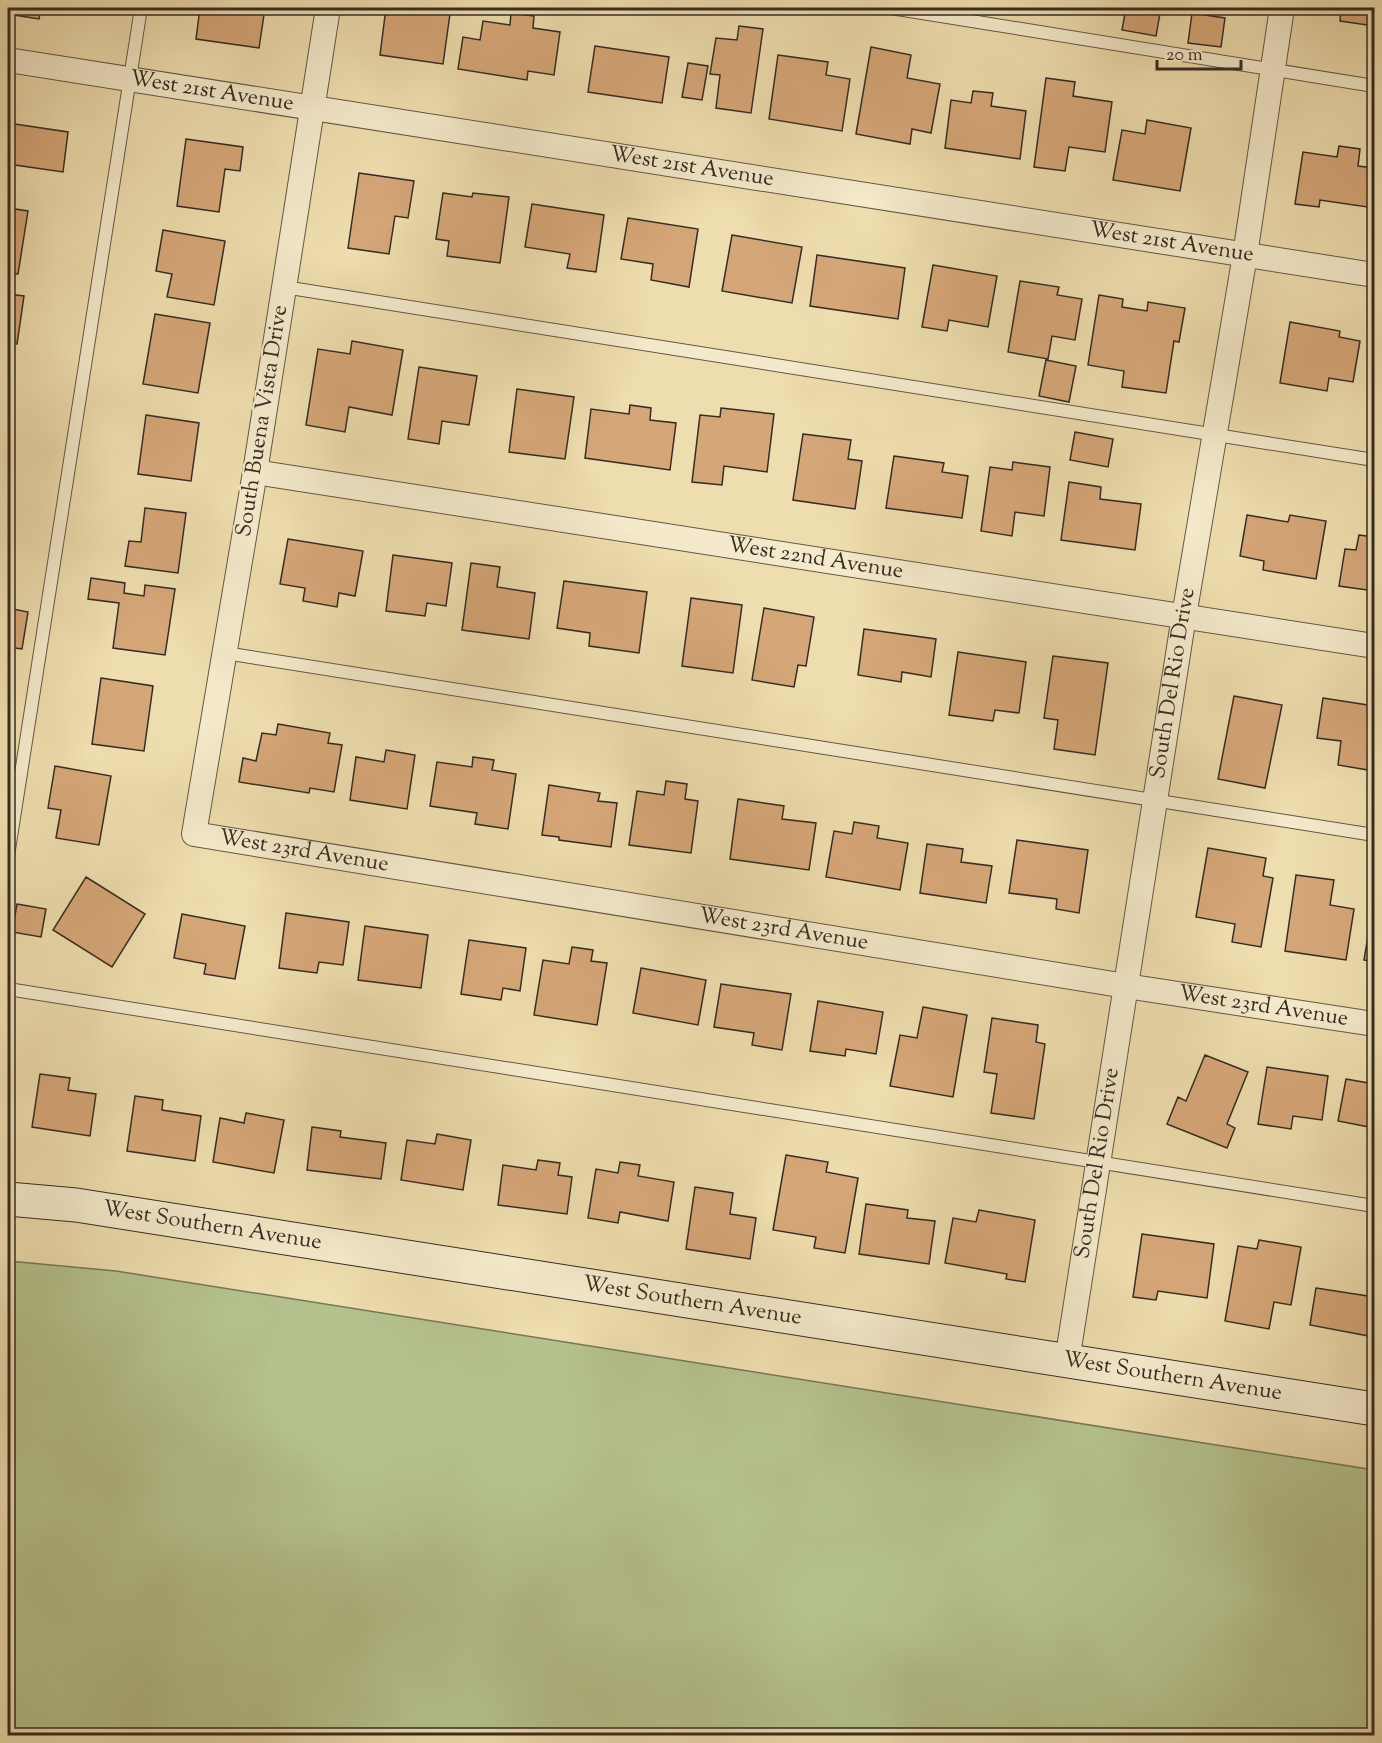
<svg xmlns="http://www.w3.org/2000/svg" width="1382" height="1743" viewBox="0 0 1382 1743" font-family="'Sorts Mill Goudy',serif">
<style>
.green{fill:#b5c28d;stroke:#767758;stroke-width:1.5}
.building{fill:#d5a678;stroke:#362c24;stroke-width:1.5}
.lines{fill:none;stroke-linecap:round;stroke-linejoin:round}
.lane-casing{stroke:#645846;stroke-width:14}
.street-casing{stroke:#645846;stroke-width:26}
.secondary-casing{stroke:#362c24;stroke-width:35}
.lane{stroke:#f4e9ca;stroke-width:12}
.street{stroke:#f4e9ca;stroke-width:24}
.secondary{stroke:#f4e9ca;stroke-width:33}
.labels{text-anchor:middle;dominant-baseline:central;stroke-width:4.5;stroke-linejoin:round;paint-order:stroke}
.street-label{font-size:22px;fill:#362c24;stroke:#f4e9ca}
</style>
<rect width="100%" height="100%" fill="#eeddae"/>
<filter id="stains"><feTurbulence type="fractalNoise" baseFrequency=".00333" numOctaves="4"/><feColorMatrix values="0 0 0 0 .2 0 0 0 0 .09 0 0 0 0 .02 0 0 0 .5 -.17"/></filter>
<radialGradient id="worn" r=".72"><stop offset=".6" stop-color="#630" stop-opacity="0"/><stop offset="1" stop-color="#630" stop-opacity=".3"/></radialGradient>
<!-- green -->
<path class="green" d="M8,1261L116,1271L1374,1470V1735H8Z"/>
<!-- building -->
<path class="building" d="M8,8H41L39,19L8,14Z
M200,8H265L259,48L196,39Z
M386,8H402L450,14L443,64L380,55Z
M1126,8H1161L1156,36L1122,30Z
M1341,8H1374V26L1340,21Z
M511,13L534,16L533,28L560,32L554,75L528,71L527,80L458,69L463,37L480,40L483,21L510,25Z
M1192,13L1225,18L1221,47L1188,43Z
M739,26L763,29L751,113L716,108L720,75L710,74L716,38L737,40Z
M595,46L669,57L662,103L588,92Z
M871,47L911,55L907,78L940,84L931,133L912,129L910,144L856,134Z
M778,55L828,62L826,75L850,79L842,131L769,119Z
M688,63L708,66L702,100L682,97Z
M1046,78L1075,82L1073,96L1112,102L1105,152L1069,147L1065,171L1034,167Z
M973,91L993,93L991,106L1026,111L1020,159L945,148L951,100L971,103Z
M1147,120L1191,128L1180,191L1113,180L1122,130L1145,134Z
M8,123L68,132L63,172L8,164Z
M186,139L243,147L240,171L225,169L219,212L177,206Z
M1339,146L1360,149L1358,166L1374,168V208L1320,200L1319,207L1295,204L1303,152L1337,157Z
M359,173L414,181L408,218L395,216L389,254L348,248Z
M443,193L472,197L473,193L509,197L500,263L447,256L449,241L436,239Z
M532,204L604,215L596,272L567,268L570,254L525,247Z
M8,208L28,211L18,274L8,273Z
M628,218L698,229L689,287L651,280L653,264L621,259Z
M163,230L225,241L214,305L167,297L172,274L156,271Z
M732,235L802,247L792,303L722,291Z
M817,255L905,268L898,319L810,306Z
M933,265L997,276L988,327L949,320L947,331L922,327Z
M1020,281L1059,287L1057,295L1082,299L1075,340L1052,336L1048,359L1008,352Z
M8,294L24,296L17,344L8,343Z
M1099,295L1123,299L1122,307L1147,311L1148,302L1185,308L1179,342L1174,341L1166,393L1122,387L1124,371L1088,365Z
M155,314L210,323L198,393L143,384Z
M1290,322L1340,331L1339,337L1360,341L1353,382L1329,378L1327,391L1280,383Z
M352,341L403,350L392,415L349,407L345,432L306,425L318,349L350,354Z
M1046,360L1076,366L1069,402L1039,396Z
M419,367L477,376L469,425L442,421L439,444L408,439Z
M517,389L574,397L565,459L509,452Z
M630,405L651,408L650,420L676,423L670,470L585,458L591,409L629,414Z
M721,408L774,414L767,472L724,466L722,485L692,482L700,415L720,417Z
M146,415L199,423L191,481L138,474Z
M1075,432L1113,439L1108,467L1070,460Z
M803,434L851,440L848,459L862,461L855,509L793,500Z
M894,456L944,463L942,472L968,476L962,518L886,508Z
M1013,462L1050,467L1044,516L1015,512L1012,536L981,531L990,467L1012,470Z
M1069,482L1101,487L1100,499L1141,504L1135,550L1061,540Z
M145,508L186,513L178,573L125,566L129,541L141,542Z
M1247,515L1288,522L1290,515L1326,521L1316,579L1263,570L1264,561L1240,556Z
M1359,535L1374,537V591L1339,586L1345,549L1356,550Z
M288,539L363,551L355,596L339,593L337,607L303,601L305,588L280,584Z
M393,555L452,563L446,606L427,603L425,616L386,611Z
M471,563L500,567L497,587L535,593L529,639L462,630Z
M91,578L125,583L124,593L144,596L145,585L175,589L165,655L113,648L119,603L88,599Z
M564,581L647,592L639,653L589,646L590,633L557,628Z
M691,598L742,605L733,673L682,666Z
M8,608L28,612L22,649L8,647Z
M764,608L814,617L806,666L798,665L794,687L752,680Z
M864,629L936,639L931,677L902,672L901,682L858,675Z
M958,652L1026,662L1019,713L995,710L993,721L949,715Z
M1053,656L1108,663L1095,755L1054,749L1058,720L1044,718Z
M101,678L153,686L144,751L92,744Z
M1234,696L1282,705L1265,788L1218,779Z
M1323,698L1374,706V771L1338,765L1341,741L1317,738Z
M278,724L330,733L328,743L342,745L334,792L310,788L309,793L239,782L243,758L256,761L262,733L276,735Z
M386,750L415,755L407,809L350,800L356,757L384,762Z
M473,757L494,760L492,770L516,774L508,829L475,824L477,813L430,806L437,762L472,767Z
M55,766L111,776L99,845L56,838L61,810L48,808Z
M666,781L687,784L685,799L698,801L691,853L629,845L637,791L664,795Z
M549,785L600,793L598,801L617,803L611,847L559,840V837L542,835Z
M738,799L784,806L782,819L816,823L809,870L730,859Z
M854,822L879,826L877,838L908,843L900,890L826,877L834,831L852,834Z
M1017,840L1088,850L1079,913L1056,909L1057,899L1009,893Z
M927,844L963,849L961,862L992,866L986,903L920,893Z
M1208,848L1266,858L1263,876L1273,878L1261,947L1232,942L1235,924L1196,917Z
M1296,875L1334,880L1330,905L1354,909L1346,960L1285,951Z
M86,877L145,914L112,967L53,930Z
M17,904L46,909L41,937L12,932Z
M286,913L349,922L343,965L319,962L317,973L279,968Z
M182,914L245,926L235,979L204,974L206,964L174,958Z
M1371,918H1374V962L1364,960Z
M365,926L428,935L421,988L358,980Z
M469,940L526,948L520,991L503,988L501,1000L461,994Z
M572,947L593,950L591,961L607,963L597,1025L534,1015L543,960L569,964Z
M641,968L706,980L698,1025L633,1013Z
M721,984L791,994L782,1050L752,1045L754,1033L714,1027Z
M818,1001L883,1012L876,1054L846,1049L845,1056L810,1051Z
M923,1007L967,1015L953,1097L890,1086L900,1035L917,1038Z
M992,1018L1038,1025L1036,1042L1045,1044L1034,1119L991,1113L997,1074L984,1072Z
M1205,1055L1248,1072L1227,1124L1235,1128L1227,1148L1167,1124L1178,1097L1186,1101Z
M1267,1067L1328,1076L1322,1120L1293,1116L1291,1129L1258,1124Z
M40,1074L70,1078L68,1090L96,1094L90,1136L32,1127Z
M1346,1079L1374,1084V1128L1338,1121Z
M135,1096L163,1100L162,1110L201,1116L195,1161L127,1151Z
M246,1113L284,1120L274,1173L213,1162L220,1118L244,1123Z
M312,1127L341,1131L340,1137L386,1143L381,1179L307,1170Z
M437,1134L471,1140L463,1190L401,1180L407,1140L435,1144Z
M786,1155L828,1162L826,1172L858,1178L845,1253L814,1248L816,1237L773,1230Z
M538,1160L560,1163L558,1175L572,1177L567,1214L498,1205L503,1165L536,1170Z
M620,1162L640,1165L638,1176L674,1182L668,1221L620,1212L618,1223L588,1218L596,1169L618,1173Z
M695,1187L733,1193L730,1214L756,1218L750,1259L686,1249Z
M866,1204L908,1210L907,1218L935,1221L929,1264L859,1254Z
M979,1210L1035,1220L1025,1282L1006,1279L1007,1274L945,1263L953,1218L976,1222Z
M1142,1234L1214,1244L1207,1298L1158,1291L1156,1300L1133,1297Z
M1259,1240L1301,1247L1291,1305L1274,1302L1269,1329L1225,1321L1238,1246L1257,1249Z
M1316,1288L1374,1297V1337L1310,1325Z"/>
<g class="lines">
<defs>
<path id="lane" d="M891,8L1374,86
M284,287L1374,460
M225,653L1374,835
M8,856L141,8
M8,989L1374,1206"/>
<g id="street">
<path id="s1" d="M328,8L255,472L194,834L1126,986L1374,1024"/>
<path id="s2" d="M8,60L1374,275"/>
<path id="s3" d="M255,472L1374,646"/>
<path id="s4" d="M1067,1361L1184,616L1245,255L1282,8"/>
</g>
<g id="secondary">
<path id="s5" d="M8,1199L76,1205L1374,1409"/>
</g>
</defs>
<!-- lane casing -->
<use href="#lane" class="lane-casing"/>
<!-- street casing -->
<use href="#street" class="street-casing"/>
<!-- secondary casing -->
<use href="#secondary" class="secondary-casing"/>
<!-- lane -->
<use href="#lane" class="lane"/>
<!-- street -->
<use href="#street" class="street"/>
<!-- secondary -->
<use href="#secondary" class="secondary"/>
</g>
<g class="labels">
<!-- street labels -->
<g class="street-label">
<text stroke="none"><textPath href="#s2" startOffset="206">West 21st Avenue</textPath></text>
<text stroke="none"><textPath href="#s2" startOffset="692">West 21st Avenue</textPath></text>
<text stroke="none"><textPath href="#s2" startOffset="1178">West 21st Avenue</textPath></text>
<text transform="translate(263 421) rotate(-81)">South Buena Vista Drive</text>
<text stroke="none"><textPath href="#s3" startOffset="567">West 22nd Avenue</textPath></text>
<text stroke="none"><textPath href="#s4" startOffset="686">South Del Rio Drive</textPath></text>
<text stroke="none"><textPath href="#s1" startOffset="948">West 23rd Avenue</textPath></text>
<text stroke="none"><textPath href="#s1" startOffset="1434">West 23rd Avenue</textPath></text>
<text stroke="none"><textPath href="#s1" startOffset="1920">West 23rd Avenue</textPath></text>
<text stroke="none"><textPath href="#s4" startOffset="200">South Del Rio Drive</textPath></text>
<text stroke="none"><textPath href="#s5" startOffset="206">West Southern Avenue</textPath></text>
<text stroke="none"><textPath href="#s5" startOffset="692">West Southern Avenue</textPath></text>
<text stroke="none"><textPath href="#s5" startOffset="1178">West Southern Avenue</textPath></text>
</g>
</g>
<!-- margin -->
<rect width="1382" height="1743" fill="none" stroke="#eeddae" stroke-width="30"/>
<rect x="9" y="9" width="1364" height="1725" fill="none" stroke="#362c24" stroke-width="3"/>
<rect x="15" y="15" width="1352" height="1713" fill="none" stroke="#362c24" stroke-width="1.5"/>
<!-- scale -->
<path d="M1157 60v9h84v-9" fill="none" stroke="#362c24" stroke-width="3"/>
<text x="1166" y="60" font-size="18" fill="#362c24" stroke="#f4e9ca" stroke-width="4.5" paint-order="stroke">20 m</text>
<rect width="100%" height="100%" filter="url(#stains)"/>
<rect width="100%" height="100%" fill="url(#worn)"/>
</svg>
